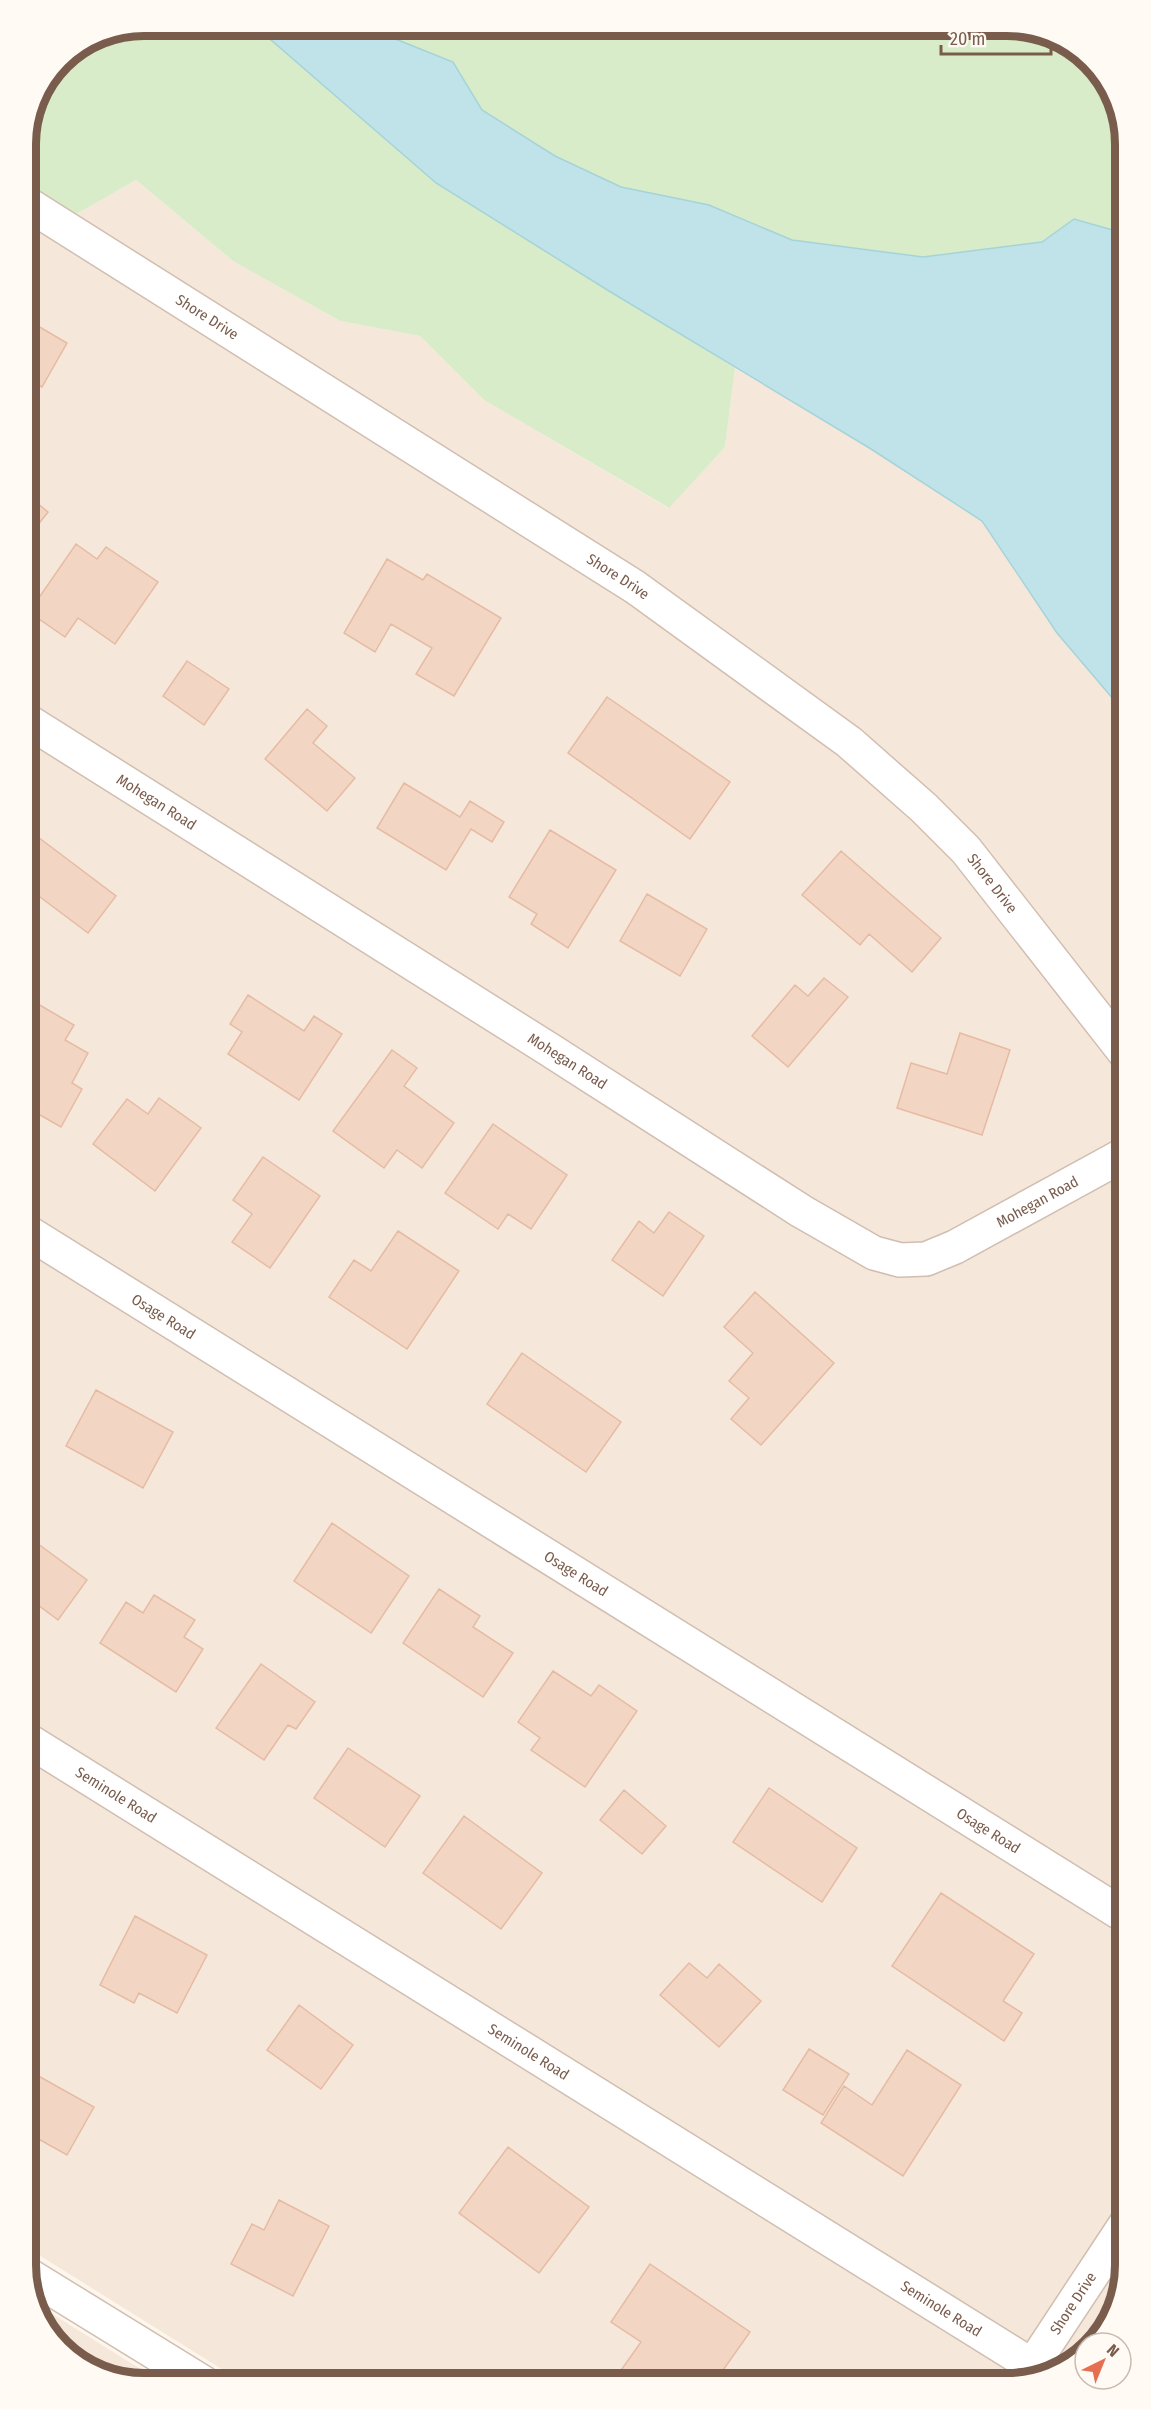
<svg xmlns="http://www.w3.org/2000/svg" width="1151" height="2409" viewBox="0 0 1151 2409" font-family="'Fira Sans Condensed',sans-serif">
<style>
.residential{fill:#f5e8da}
.green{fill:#d8ecc9}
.water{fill:#bfe3e8;stroke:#a5d3da;stroke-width:1.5}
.building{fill:#f3d5c3;stroke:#e6bba3;stroke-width:1.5}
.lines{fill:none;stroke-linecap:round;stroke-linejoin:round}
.minor-casing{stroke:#d1beb0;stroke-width:36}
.tertiary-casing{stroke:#d1beb0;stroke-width:36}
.minor{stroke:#fff;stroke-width:33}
.tertiary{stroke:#fff;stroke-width:33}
.labels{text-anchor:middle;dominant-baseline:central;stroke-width:5;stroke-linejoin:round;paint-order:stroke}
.street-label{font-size:15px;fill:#7a5c4d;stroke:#fffaf3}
.rim{fill:none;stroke:#7a5c4d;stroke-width:8}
</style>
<rect width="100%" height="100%" fill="#fdf6ec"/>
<!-- residential -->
<path class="residential" d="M136,180L233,261L340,321L420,336L484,400L668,508L725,447L735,368L871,449L982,522L1057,633L1125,713V2265L1105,2331L1091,2343H1085V2348L1052,2375L1007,2383H244L26,2247V206L57,225Z
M33,2302L163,2383H136L72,2359L34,2310Z"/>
<!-- green -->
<path class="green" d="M144,26H255L436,183L735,368L725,447L669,508L484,400L420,336L340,321L233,261L136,180L57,225L26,206V136L35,98L60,60L99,34Z
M381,26H1015L1079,50L1117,99L1125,144V236L1123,233L1074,219L1042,242L923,257L792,240L709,205L621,187L555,156L482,110L453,62L393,38Z"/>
<!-- water -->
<path class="water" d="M255,26H381L393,38L453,62L482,110L555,156L621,187L709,205L792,240L923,257L1042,242L1074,219L1123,233L1125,236V713L1057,633L982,521L871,449L609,291L436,183Z"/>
<!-- building -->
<path class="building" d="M26,319L67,343L42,387L26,378Z
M26,494L48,512L26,540Z
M76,544L97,559L106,547L158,582L115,644L78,618L65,637L29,612Z
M387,559L423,580L427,574L501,618L454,696L416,674L432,648L391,624L375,652L344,633Z
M187,661L229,689L204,725L163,696Z
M607,697L730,782L690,839L568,753Z
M307,709L327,726L313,743L355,778L327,811L265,759Z
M404,783L460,817L470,801L504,822L492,842L471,829L446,870L377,828Z
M26,828L116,896L88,933L32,891L26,900Z
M550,830L616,870L568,948L531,924L537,914L509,897Z
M841,851L941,938L912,972L869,934L860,945L802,895Z
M647,894L707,929L680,976L620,941Z
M824,978L848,997L788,1067L752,1036L795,985L808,996Z
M248,995L304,1031L314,1016L342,1034L299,1100L228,1054L242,1032L230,1024Z
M31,1000L74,1025L65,1040L88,1053L72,1083L82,1089L61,1127L26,1107L28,1093L26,1092V1009Z
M960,1033L1010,1050L982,1135L897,1108L911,1063L947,1074Z
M392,1050L417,1068L404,1086L454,1123L422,1168L397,1150L384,1168L333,1131Z
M159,1098L201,1128L155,1191L93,1144L127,1099L148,1114Z
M493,1124L567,1175L531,1229L508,1214L498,1229L445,1193Z
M263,1157L320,1196L270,1268L232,1242L252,1214L233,1200Z
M669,1212L704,1236L663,1296L612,1260L639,1221L654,1233Z
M398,1231L459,1271L407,1349L329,1297L354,1260L371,1271Z
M755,1292L834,1363L761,1445L731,1419L749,1398L729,1381L753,1353L724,1327Z
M522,1353L621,1422L586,1472L487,1404Z
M96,1390L173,1432L143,1488L66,1446Z
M332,1523L409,1576L371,1633L294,1581Z
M26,1535L87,1580L58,1620L26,1596Z
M439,1589L480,1616L473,1627L513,1653L483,1697L403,1643Z
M154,1595L195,1620L184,1637L203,1649L176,1692L100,1643L126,1602L143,1613Z
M261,1664L315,1702L296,1729L288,1725L264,1760L216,1728Z
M553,1671L591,1696L599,1685L637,1711L585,1787L531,1750L540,1738L518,1722Z
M348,1748L420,1796L385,1847L314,1798Z
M769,1788L857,1848L822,1902L733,1842Z
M624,1790L666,1826L642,1854L600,1820Z
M464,1816L542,1873L501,1929L423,1873Z
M941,1893L1034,1954L1003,2001L1022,2013L1004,2041L892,1966Z
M135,1916L207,1955L177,2013L139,1993L134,2003L100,1985Z
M689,1963L707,1978L719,1964L761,2001L719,2047L660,1995Z
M299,2005L353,2045L321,2089L267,2050Z
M809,2049L849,2074L823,2115L783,2090Z
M907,2050L961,2085L903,2176L821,2123L844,2086L872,2105Z
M33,2073L94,2107L67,2155L26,2132V2087Z
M508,2147L589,2207L539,2273L459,2213Z
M279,2200L329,2226L293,2296L231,2264L252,2224L264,2230Z
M650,2264L750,2332L714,2383H633L619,2373L641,2342L611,2322Z"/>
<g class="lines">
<defs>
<g id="minor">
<path id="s1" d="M26,203L635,587L849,742L924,808L966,850L1125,1053"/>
<path id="s2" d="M26,720L550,1050L801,1211L874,1253L900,1260L926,1259L955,1247L1125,1154"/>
<path id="s3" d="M26,1231L1125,1916"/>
<path id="s4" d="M26,1739L1033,2366"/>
<path id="s5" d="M1022,2381L1125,2225"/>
</g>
<path id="tertiary" d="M27,2274L204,2383"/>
</defs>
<!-- minor casing -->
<use href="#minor" class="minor-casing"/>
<!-- tertiary casing -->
<use href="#tertiary" class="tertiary-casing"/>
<!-- minor -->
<use href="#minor" class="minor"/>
<!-- tertiary -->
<use href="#tertiary" class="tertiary"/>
</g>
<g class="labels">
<!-- street labels -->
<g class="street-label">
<text stroke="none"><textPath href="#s1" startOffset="214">Shore Drive</textPath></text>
<text stroke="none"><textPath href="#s1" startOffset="700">Shore Drive</textPath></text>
<text stroke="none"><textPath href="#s2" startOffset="154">Mohegan Road</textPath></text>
<text stroke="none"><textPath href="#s1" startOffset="1186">Shore Drive</textPath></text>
<text stroke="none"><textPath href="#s2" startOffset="640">Mohegan Road</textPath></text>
<text stroke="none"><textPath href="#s2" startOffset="1180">Mohegan Road</textPath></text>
<text stroke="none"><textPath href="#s3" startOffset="162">Osage Road</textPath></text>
<text stroke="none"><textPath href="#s3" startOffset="648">Osage Road</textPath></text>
<text stroke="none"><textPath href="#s4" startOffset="106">Seminole Road</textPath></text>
<text stroke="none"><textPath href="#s3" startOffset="1134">Osage Road</textPath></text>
<text stroke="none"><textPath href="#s4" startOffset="592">Seminole Road</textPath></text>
<text stroke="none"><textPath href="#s5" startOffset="93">Shore Drive</textPath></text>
<text stroke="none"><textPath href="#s4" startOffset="1078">Seminole Road</textPath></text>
</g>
</g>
<!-- crop -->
<path d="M0 0H1151V2409H0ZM144 36H1007A108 108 0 0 1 1115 144V2265A108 108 0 0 1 1007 2373H144A108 108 0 0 1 36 2265V144A108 108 0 0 1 144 36Z" fill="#fffaf3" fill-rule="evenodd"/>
<path class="rim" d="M144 36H1007A108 108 0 0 1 1115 144V2265A108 108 0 0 1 1007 2373H144A108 108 0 0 1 36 2265V144A108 108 0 0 1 144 36Z"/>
<!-- north arrow -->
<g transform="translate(1103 2361) rotate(43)"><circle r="28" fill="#fffaf3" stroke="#cabbb1" stroke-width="1.5"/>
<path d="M0-4.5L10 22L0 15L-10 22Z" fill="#e76f51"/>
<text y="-9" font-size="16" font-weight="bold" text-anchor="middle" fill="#7a5c4d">N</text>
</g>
<!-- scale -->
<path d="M941 45v9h110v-9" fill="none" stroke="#7a5c4d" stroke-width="3"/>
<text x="950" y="45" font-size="18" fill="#7a5c4d" stroke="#fffaf3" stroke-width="4.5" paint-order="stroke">20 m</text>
</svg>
